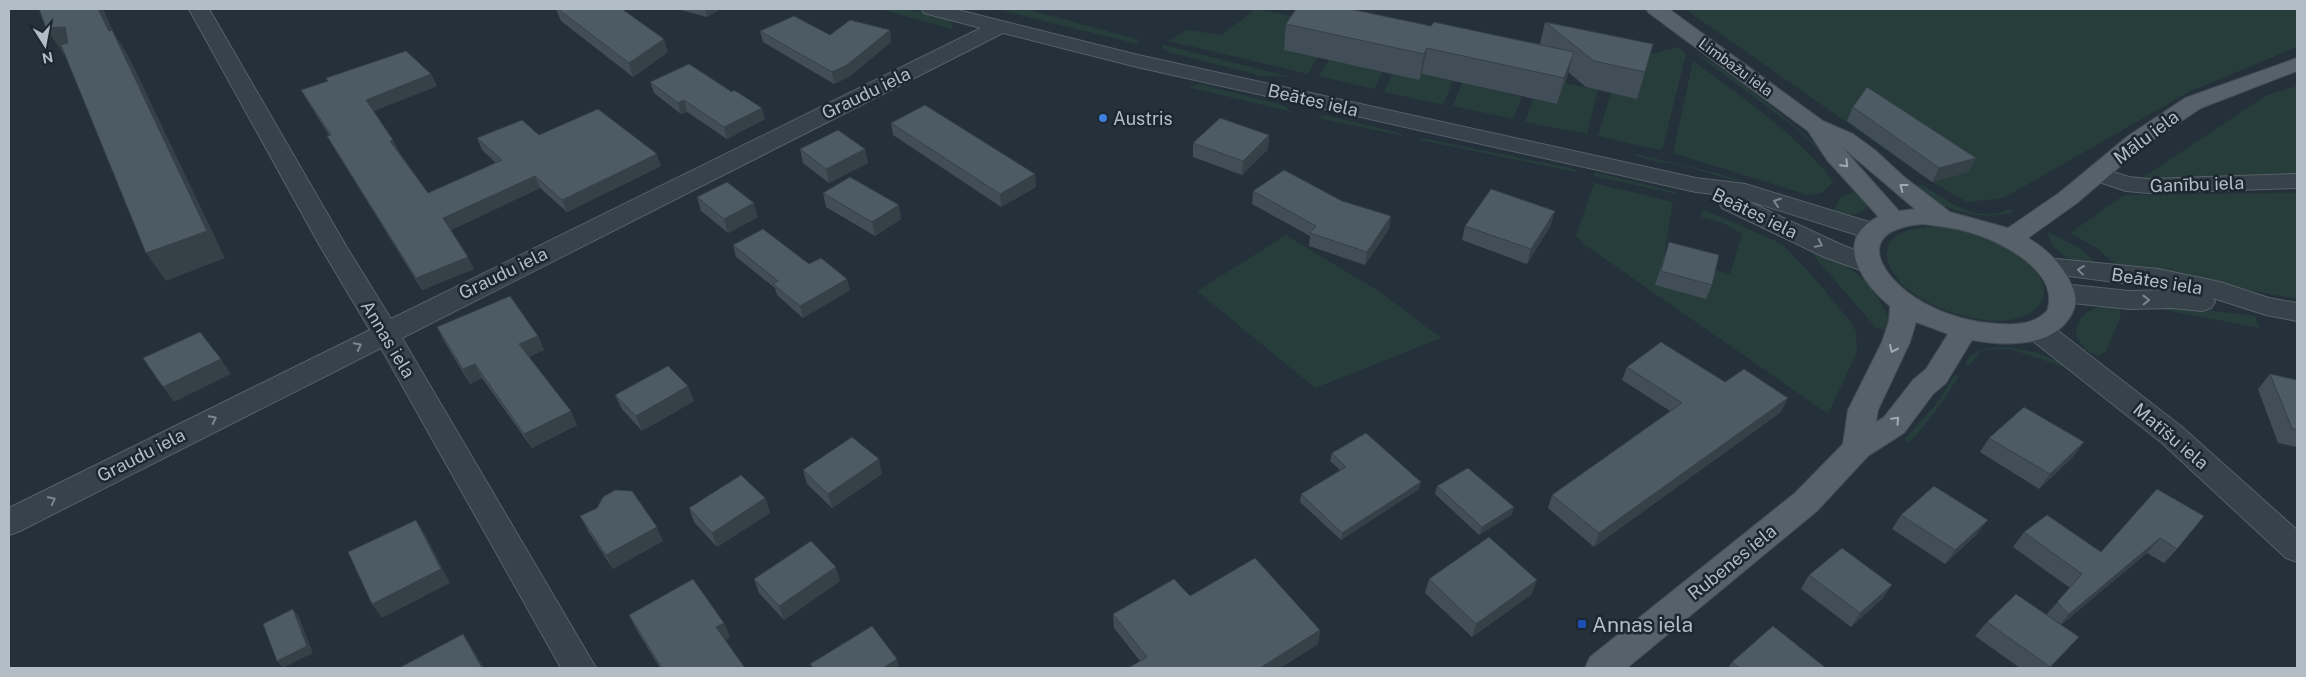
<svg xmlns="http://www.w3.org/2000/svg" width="2306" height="677" viewBox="0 0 2306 677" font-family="'Public Sans',sans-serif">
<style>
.green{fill:#273d3b}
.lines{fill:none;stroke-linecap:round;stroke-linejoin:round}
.minor-casing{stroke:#566068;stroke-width:2}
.major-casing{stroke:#414b53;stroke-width:2}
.minor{fill:#38424a;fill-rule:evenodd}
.major{fill:#56616a;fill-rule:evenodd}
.wall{fill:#424e57}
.shaded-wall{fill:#364047}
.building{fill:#4d5b65;stroke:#364047}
.oneway{stroke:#a0abb4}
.oneway2{stroke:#7c868e}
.shop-dot{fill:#3f7fe0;stroke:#1d272f;stroke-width:2}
.transit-dot{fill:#1a4fb4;stroke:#1d272f;stroke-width:2}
.labels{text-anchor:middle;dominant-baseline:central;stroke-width:5;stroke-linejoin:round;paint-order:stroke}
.far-street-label{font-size:15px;fill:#b3bdc6;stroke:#1d272f}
.street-label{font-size:18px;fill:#b3bdc6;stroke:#1d272f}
.poi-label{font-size:18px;fill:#b3bdc6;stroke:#1d272f;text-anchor:start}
.near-poi-label{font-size:21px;fill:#b3bdc6;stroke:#1d272f;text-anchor:start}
</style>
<rect width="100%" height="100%" fill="#24303a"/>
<!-- green -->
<path class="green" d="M879,9C895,9 944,9 953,25L952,29Z
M996,9H1026L1140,40L1137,44Z
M1255,9L1331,24L1318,57L1308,74L1168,41L1187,30L1222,35Z
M1685,9H2297V47L2191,91L2004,198L1967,202L1932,182Z
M1163,45L1291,77L1261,76L1168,52L1162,48Z
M1679,47L1686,54L1663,147L1659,150L1598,136L1611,93L1637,98L1633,54L1653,53Z
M1694,52C1712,58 1819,141 1827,158L1798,130Z
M1329,60L1383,72L1374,89L1318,76Z
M1693,61C1744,98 1795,133 1834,182L1821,193L1808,195L1673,153Z
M1392,74L1419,80L1422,74L1453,81L1443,105L1384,92Z
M1462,83L1522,97L1513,119L1453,106Z
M1565,83L1598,90L1587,134L1525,122L1533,99L1557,104Z
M1200,84L1283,105L1292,112L1188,87Z
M2297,86V175L2240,178H2142L2267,95Z
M1325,115L1400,133L1404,136L1317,118Z
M1422,138L1575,169L1576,172L1420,140Z
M1632,153L1717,173L1815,206L1801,203C1763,190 1726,177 1687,167C1670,162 1648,163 1632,153Z
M1594,172L1676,192V194L1594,176Z
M1594,183L1673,202L1664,256L1730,274L1742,234L1723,223L1701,217L1703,209L1782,244L1811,274L1849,320L1856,331L1857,352L1828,414L1585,245L1576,236Z
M1923,185C1947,201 1980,225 2009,209L2014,212C1975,223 1941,208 1910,186Z
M1861,190L1868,200L1867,208C1858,217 1845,216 1832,213L1841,197Z
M2297,193V299L2117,265L2095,247L2070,233L2124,195Z
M1934,226C1967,230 1999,238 2025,260C2070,299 2027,327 1983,320C1958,316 1931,307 1910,291C1894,279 1874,251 1897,235C1908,228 1922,228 1934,226Z
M2048,232L2081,249L2100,267C2077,263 2053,258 2048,232Z
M1286,235L1380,292L1441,338L1315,388L1197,291Z
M1806,247C1851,266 1868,274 1890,320L1887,330L1876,328Z
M2119,304L2121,315L2106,352L2097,356L2086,350L2076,336C2078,308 2096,307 2119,304Z
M2150,307L2199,309L2255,316L2259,328Z
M2010,347L2038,353L2064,364V367L2010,349L1983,350L1968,366L1965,364C1974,346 1992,348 2010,347Z
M1954,375L1959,376C1944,400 1928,423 1909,443L1904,439L1938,402Z"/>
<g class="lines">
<defs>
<path id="minor" d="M189,9H209L346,246L391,319L981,28L924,13L921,9H954L1138,55L1696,178L1745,184L1882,226L1886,232L1882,238L1873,240L1743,199L1842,245L1878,259L1882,265L1878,271L1869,273L1824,257L1722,208L1719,203L1722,198L1730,196L1696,192L1137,67L1003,33L402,338L596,668H561L381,348L20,531L9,535V508L370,330L320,246Z
M2098,167L2129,177L2148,179L2297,174V188L2148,193L2126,191L2090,179L2086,174L2090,169Z
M2047,258L2158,269L2220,282L2269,298L2297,303V321L2266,315L2213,298L2215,302L2211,308L2202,311L2172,308L2129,309L2063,302L2054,299L2050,293L2054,287L2063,284L2129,291L2176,290L2038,272L2034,266L2038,260Z
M2038,321L2048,323L2182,427L2297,530V562L2286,558L2162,443L2028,337L2024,330L2028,323Z"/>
<path id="major" d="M1646,9H1669L1823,121L1853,134L1875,150L1903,176L1950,212L2008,228L2059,193L2128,136L2185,98L2297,58V71L2201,108L2144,146L2077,203L2028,238C2045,248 2059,261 2068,278C2076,292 2079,303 2070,317C2051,348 2004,346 1972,340L1946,383L1933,394L1904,433L1868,456L1817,511L1627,668H1585L1590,657L1795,493L1843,444L1848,410L1882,342L1889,321L1890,306C1862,283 1832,240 1878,217L1876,214L1827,160L1808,131L1649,13ZM1842,147L1915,209L1899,211ZM1923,224C1940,226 1956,228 1972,233C2002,242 2061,272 2047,311C2034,324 2018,325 2001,324C1974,323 1948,316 1924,303C1882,280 1849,230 1923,224ZM1916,322L1948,334L1926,369L1913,380L1884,417L1876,422L1878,410L1910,342Z"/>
</defs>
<!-- minor casing -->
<use href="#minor" class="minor-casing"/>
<!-- major casing -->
<use href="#major" class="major-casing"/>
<!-- minor -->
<use href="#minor" class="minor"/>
<!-- major -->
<use href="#major" class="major"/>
</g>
<!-- wall -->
<path class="wall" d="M556,9H622L668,52L633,77L561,21Z
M677,9H720L707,17Z
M1545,22L1645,72L1637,99L1586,87L1568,72L1557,104L1422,74L1419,80L1284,50L1286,24L1431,26L1540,44Z
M890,30L891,42L850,76L834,84L763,42L760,31L830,35Z
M431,74L437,86L373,111L393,140L399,152L428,193L496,163L482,150L477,138L539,135L661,166L567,212L540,188L451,230L474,269L422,290L334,148L327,136L329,135L308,102L301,90L328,82L326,78Z
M650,82L765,119L727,139L687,112L681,114L654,93Z
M1853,107L1976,158L1968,172L1932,182L1847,121Z
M891,123L1035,174L1036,187L1001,207L893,135Z
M1269,135L1268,149L1242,175L1193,157V143Z
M800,149H865L868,163L829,183L803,163Z
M1253,191L1342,201L1391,216L1389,229L1365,265L1309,246L1310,236L1252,204Z
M823,193L901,219L875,236L826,207Z
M697,197L758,217L728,233L701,211Z
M1551,225L1527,264L1462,240L1465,226Z
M1669,242L1712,285L1706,299L1655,285Z
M733,245L809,264L850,290L803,318L777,295L775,288L736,257Z
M437,327L538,336L544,350L529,357L577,425L532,448L482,378L470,384L444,341Z
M1627,367L1725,382L1781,412L1594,547L1548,508L1552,495L1670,411L1622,380Z
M2270,374L2297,380V447L2278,443L2258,389Z
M615,395L694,401L642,431L622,409Z
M1989,438L2073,457L2039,489L1980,452Z
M1332,453L1419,489L1341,540L1300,502L1301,494L1340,470L1330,461Z
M803,470L882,474L832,508L807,484Z
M1437,486L1514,507L1511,515L1479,535L1435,494Z
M2157,489L2177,549L2164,563L2147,553L2061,625L2079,637L2050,668H2020L1975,636L1987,622L2046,615L2070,588L2013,547L2024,532L2101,552Z
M765,498L770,513L717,547L694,522L689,508Z
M1901,515L1977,534L1945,564L1892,529Z
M580,516L663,541L613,569L588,531Z
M1809,575L1892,585L1882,599L1851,627L1801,589Z
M754,579L840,581L784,620L759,593Z
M1429,579L1532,594L1472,637L1425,593Z
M1190,596L1320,630L1318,644L1280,668H1128L1140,661L1114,628L1113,614Z
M629,615L724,623L730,637L725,640L745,668H660L636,629Z
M1732,662L1826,668H1728Z"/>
<!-- shaded-wall -->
<path class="shaded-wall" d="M98,9H103L115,35L129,57L225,258L166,281L146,253L109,31Z
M705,9H720L707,17Z
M65,27L83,53L64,55L46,28Z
M890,30L891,42L850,76L834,84L832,72Z
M664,39L668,52L633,77L629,63Z
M1427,48L1422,74L1419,80L1424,54Z
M1574,52L1567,78L1557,104L1564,78Z
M431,74L437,86L372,112L366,100Z
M684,100L687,112L681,114L678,103Z
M762,108L765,119L727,139L724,127Z
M1269,135L1268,149L1242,175L1243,161Z
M393,140L399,152L390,141Z
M865,149L868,163L829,183L826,169Z
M657,154L661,166L567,212L562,200Z
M1976,158L1968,172L1932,182L1939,168Z
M1035,174L1036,187L1001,207L1000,194Z
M535,176L540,188L449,231L443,218Z
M754,203L758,217L728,233L724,219Z
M899,205L901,219L875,236L872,222Z
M1555,211L1551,225L1527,264L1531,249Z
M1391,216L1389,229L1365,265L1367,252Z
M468,257L474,269L422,290L416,278Z
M847,279L850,290L803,318L800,306Z
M538,336L544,350L526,358L519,344Z
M221,359L231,374L174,402L163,387Z
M475,364L482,378L470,384L463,369Z
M688,386L694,401L642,431L636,416Z
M1788,398L1781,412L1594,547L1599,533Z
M571,411L577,425L532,448L524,434Z
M2084,442L2073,457L2039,489L2050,474Z
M879,459L882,474L832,508L828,494Z
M1421,482L1419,489L1341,540L1342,533Z
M765,498L770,513L717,547L712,533Z
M1514,507L1511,515L1479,535L1482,527Z
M416,520L425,534L450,583L382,618L372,604Z
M1988,520L1977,534L1945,564L1955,550Z
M657,527L663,541L613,569L606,555Z
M2160,538L2147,553L2057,628L2069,614Z
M836,567L840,581L784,620L779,606Z
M1537,580L1532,594L1472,637L1476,624Z
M1892,585L1882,599L1851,627L1860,613Z
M293,609L299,617L313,653L283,668L277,661Z
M724,623L730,637L722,641L716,627Z
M1320,630L1318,644L1280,668H1260Z
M463,634L472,648L484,668H482Z
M897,659L899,668H883Z"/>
<!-- building -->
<path class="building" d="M39,9H98L109,31L112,30L207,231L146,253L61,45L68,43L65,27L46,28Z
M558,9H622L664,39L629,63Z
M1296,9H1350L1431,26L1434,22L1574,52L1564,78L1427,48L1424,54L1286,24Z
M794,16L830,35L850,20L890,30L847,65L832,72L760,31Z
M1545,22L1653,44L1645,72L1594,61Z
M406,51L431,74L366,100L393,140L390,141L428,193L502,160L477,138L522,120L539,135L598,109L657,154L562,200L535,176L443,218L468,257L416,278L327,136L331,135L301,90L328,81L326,78Z
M689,64L732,92L734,90L762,108L724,127L684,100L678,103L650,82Z
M1867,87L1976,158L1939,168L1853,107Z
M925,105L1035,174L1000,194L891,123Z
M1220,118L1269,135L1243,161L1193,143Z
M838,130L865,149L826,169L800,149Z
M1284,170L1342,201L1391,216L1367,252L1310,233L1316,226L1253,191Z
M850,177L899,205L872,222L823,193Z
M727,182L754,203L724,219L697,197Z
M1491,189L1555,211L1531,249L1465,226Z
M763,229L809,264L821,258L847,279L800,306L773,284L778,281L733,245Z
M1669,242L1719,255L1712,285L1661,271Z
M510,296L538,336L519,344L571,411L524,434L475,364L463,369L437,327Z
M200,332L221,359L163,387L143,358Z
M1661,342L1725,382L1744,369L1788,398L1599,533L1552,495L1682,403L1627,367Z
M668,366L688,386L636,416L615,395Z
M2270,374L2297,380V430L2292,428Z
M2024,407L2084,442L2050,474L1989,438Z
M1366,433L1421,482L1342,533L1301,494L1346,467L1332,453Z
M852,437L879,459L828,494L803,470Z
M1468,468L1514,507L1482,527L1437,486Z
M741,475L765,498L712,533L689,508Z
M1934,486L1988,520L1955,550L1901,515Z
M2157,489L2204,516L2177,549L2160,538L2069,614L2057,602L2082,574L2024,532L2047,515L2101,552Z
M615,490L632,491L657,527L606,555L580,516L597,508L603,497Z
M416,520L441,569L372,604L348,552Z
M1489,537L1537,580L1476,624L1429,579Z
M811,541L836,567L779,606L754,579Z
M1842,548L1892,585L1860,613L1809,575Z
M1255,558L1320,630L1260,668H1128L1147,657L1113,614L1174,579L1190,596Z
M693,579L724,623L716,627L745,668H662L629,615Z
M2016,594L2079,637L2050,667L1987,622Z
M293,609L307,646L277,661L263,624Z
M872,626L897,659L883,668H813L810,664Z
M1773,626L1826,668H1739L1732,662Z
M463,634L482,668H399Z"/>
<!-- one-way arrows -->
<defs><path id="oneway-chevron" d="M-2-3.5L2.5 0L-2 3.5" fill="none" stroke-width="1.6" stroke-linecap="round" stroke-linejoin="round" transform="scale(1.25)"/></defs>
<g class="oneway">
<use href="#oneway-chevron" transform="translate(1845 164) rotate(46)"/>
<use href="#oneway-chevron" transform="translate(1903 187) rotate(-143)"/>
<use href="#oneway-chevron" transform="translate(1893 349) rotate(115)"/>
<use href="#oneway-chevron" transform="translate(1896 420) rotate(-47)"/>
</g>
<g class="oneway2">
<use href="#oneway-chevron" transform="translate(1777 202) rotate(-162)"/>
<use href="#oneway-chevron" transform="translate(1819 244) rotate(26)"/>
<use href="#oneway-chevron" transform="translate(2081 270) rotate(-173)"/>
<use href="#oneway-chevron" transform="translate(2146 300) rotate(-1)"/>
<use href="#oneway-chevron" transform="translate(358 346) rotate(-27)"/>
<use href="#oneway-chevron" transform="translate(213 419) rotate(-27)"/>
<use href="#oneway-chevron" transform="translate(52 500) rotate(-27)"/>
</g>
<!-- markers -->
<circle class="shop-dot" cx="1103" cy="118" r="5"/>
<rect class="transit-dot" x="1577" y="619" width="10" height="10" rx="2.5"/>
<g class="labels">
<!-- far-street labels -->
<g class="far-street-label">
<text transform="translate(1736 67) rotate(36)">Limbažu iela</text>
</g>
<!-- street labels -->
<g class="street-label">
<text transform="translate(866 93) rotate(-26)">Graudu iela</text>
<text transform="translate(1313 100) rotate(13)">Beātes iela</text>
<text transform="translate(2146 137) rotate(-37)">Mālu iela</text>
<text transform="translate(2197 184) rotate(-2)">Ganību iela</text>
<text transform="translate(1755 213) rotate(26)">Beātes iela</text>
<text transform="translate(503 273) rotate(-26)">Graudu iela</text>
<text transform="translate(2157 281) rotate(9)">Beātes iela</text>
<text transform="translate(388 339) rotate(59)">Annas iela</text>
<text transform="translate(2171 436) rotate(40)">Matīšu iela</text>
<text transform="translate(141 455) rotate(-27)">Graudu iela</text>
<text transform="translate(1732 562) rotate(-39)">Rubenes iela</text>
</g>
<!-- poi labels -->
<g class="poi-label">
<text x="1113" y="118">Austris</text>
</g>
<!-- near-poi labels -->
<g class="near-poi-label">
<text x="1592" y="624">Annas iela</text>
</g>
</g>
<!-- border -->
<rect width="2306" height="677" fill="none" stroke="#b3bdc6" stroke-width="20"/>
<!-- north arrow -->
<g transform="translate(45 45) rotate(169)" stroke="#1d272f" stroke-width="4" paint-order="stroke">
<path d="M0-4L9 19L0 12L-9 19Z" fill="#b3bdc6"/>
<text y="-8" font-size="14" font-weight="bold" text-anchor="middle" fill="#b3bdc6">N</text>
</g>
</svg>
